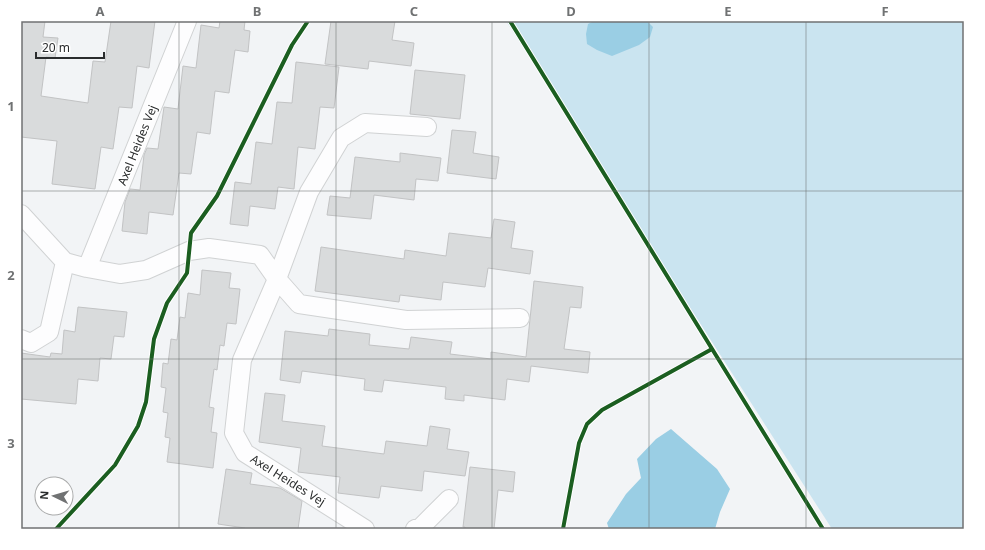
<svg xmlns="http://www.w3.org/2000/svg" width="985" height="550" viewBox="0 0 985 550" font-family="'Noto Sans',sans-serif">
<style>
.green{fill:#cae4f0}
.water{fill:#9acee4}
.building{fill:#d9dbdc;stroke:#c2c3c4}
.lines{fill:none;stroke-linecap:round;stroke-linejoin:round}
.minor-casing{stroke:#d0d2d3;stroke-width:20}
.minor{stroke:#fdfdfe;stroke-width:18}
.cycleway-casing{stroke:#fff;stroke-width:6}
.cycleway{stroke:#1b5e20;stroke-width:4}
.grid{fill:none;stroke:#707273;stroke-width:1;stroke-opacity:0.55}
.labels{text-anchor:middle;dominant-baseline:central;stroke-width:3;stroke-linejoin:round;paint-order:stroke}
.street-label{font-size:12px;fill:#2a2c2d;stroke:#fff}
.neatline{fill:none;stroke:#707273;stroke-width:1.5}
.grid-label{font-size:13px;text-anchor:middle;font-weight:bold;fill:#707273}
</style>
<rect width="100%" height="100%" fill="#f2f4f6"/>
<!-- green -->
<path class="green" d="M506,21H964V529H832Z"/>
<!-- water -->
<path class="water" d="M594,21H647L653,27L650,37L639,45L612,56L597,50L587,44L586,34L588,24Z
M671,429L717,469L730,489L720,512L715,529H609L607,523L626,494L641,478L637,459L656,439Z"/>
<!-- building -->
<path class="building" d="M22,21H45L43,37L58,38L55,58L46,57L41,96L88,103L93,61L105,62L111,21H155L149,68L137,66L132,108L119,107L113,149L101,147L95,189L52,184L57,141L21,137V33Z
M220,21H245L244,30L250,31L248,52L235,50L229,93L215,91L210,134L197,132L191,174L179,173L173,215L149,212L147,234L122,231L125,202L130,189L140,190L144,155L147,148L158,149L164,107L178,109L183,66L196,68L201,25L219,28Z
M331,21H395L392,40L414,43L411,66L369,61L368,69L325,64Z
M296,62L339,67L334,108L320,107L315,149L298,147L294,189L278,187L275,209L250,206L248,226L230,224L235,182L251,184L256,142L272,144L277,102L292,103Z
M415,70L465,75L460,119L410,114Z
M452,130L476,132L473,153L499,157L496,179L447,173Z
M400,153L441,158L438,181L416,179L414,200L374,195L371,219L327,215L330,196L350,198L355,157L400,162Z
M494,219L515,222L511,248L533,251L530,274L488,268L485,287L443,282L441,300L400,295L399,302L315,291L321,247L404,259L405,250L446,256L449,233L491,238Z
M202,270L231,273L229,288L240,289L236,324L227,323L224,346L220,345L217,370L214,369L209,407L214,408L211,432L217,433L213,468L167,462L170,438L165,437L168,413L163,412L166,388L161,387L163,363L168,364L171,339L177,340L180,317L185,318L188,293L200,295Z
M534,281L583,287L581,308L570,307L564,349L590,352L588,373L531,366L529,382L507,379L505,400L464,395V401L445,399L446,387L384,380L382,392L364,390L365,379L302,371L300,383L280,380L285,331L328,336L329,329L370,334L369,345L409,349L411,337L452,342L450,354L491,359V352L526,357Z
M78,307L127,312L124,337L114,336L111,359L100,358L98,381L78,379L76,404L21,399V353L50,357L51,353L62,354L64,330L75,332Z
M265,393L285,395L282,421L325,426L322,446L384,454L386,441L427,446L430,426L450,429L447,449L469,452L465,476L424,471L422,491L381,486L379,498L338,493L340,477L298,472L301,448L259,442Z
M470,467L515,472L513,492L498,490L494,529H465V527H463Z
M226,469L252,473L250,484L280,488L302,501L298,529H245V528L218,524Z"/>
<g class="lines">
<defs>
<path id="minor" d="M427,127L365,123L341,138L309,192L277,279L299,304L406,320L520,318
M21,214L65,262L87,268L120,274L146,270L189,251L209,248L260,255L277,279L242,360L234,433L245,453L365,529
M87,268L187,21
M21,339L31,343L49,332L65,262
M415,529L421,527L449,499"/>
</defs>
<!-- minor casing -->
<use href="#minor" class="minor-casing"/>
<!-- minor -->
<use href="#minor" class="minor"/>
<defs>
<path id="cycleway" d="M510,21L823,529
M56,529L115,465L138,426L146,402L154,339L167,303L187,273L191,233L217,196L292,45L308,21
M563,529L579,443L587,424L602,410L712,349"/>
</defs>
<!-- cycleway casing -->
<use href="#cycleway" class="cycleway-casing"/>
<!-- cycleway -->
<use href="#cycleway" class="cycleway"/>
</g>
<!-- grid -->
<path class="grid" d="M179,21V529M336,21V529M492,21V529M649,21V529M806,21V529M21,191H964M21,359H964"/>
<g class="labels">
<!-- street labels -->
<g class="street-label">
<text transform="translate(137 145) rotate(-68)">Axel Heides Vej</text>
<text transform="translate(288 480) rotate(32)">Axel Heides Vej</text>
</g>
</g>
<!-- border -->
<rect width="985" height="550" fill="none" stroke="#ffffff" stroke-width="44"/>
<!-- north arrow -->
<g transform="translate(54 496) rotate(275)"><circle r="19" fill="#ffffff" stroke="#aaabab"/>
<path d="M0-3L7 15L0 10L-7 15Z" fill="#707273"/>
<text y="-6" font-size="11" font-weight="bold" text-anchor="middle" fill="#2a2c2d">N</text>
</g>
<!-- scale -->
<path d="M36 52v6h68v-6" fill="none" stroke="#2a2c2d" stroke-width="2"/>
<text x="42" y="52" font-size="12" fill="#2a2c2d" stroke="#ffffff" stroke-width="3" paint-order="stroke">20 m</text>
<rect x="22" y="22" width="941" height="506" class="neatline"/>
<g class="grid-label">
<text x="100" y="16">A</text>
<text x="257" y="16">B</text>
<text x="414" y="16">C</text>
<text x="571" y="16">D</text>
<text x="728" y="16">E</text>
<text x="885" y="16">F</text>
<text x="11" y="111">1</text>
<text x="11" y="280">2</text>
<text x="11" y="448">3</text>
</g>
</svg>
